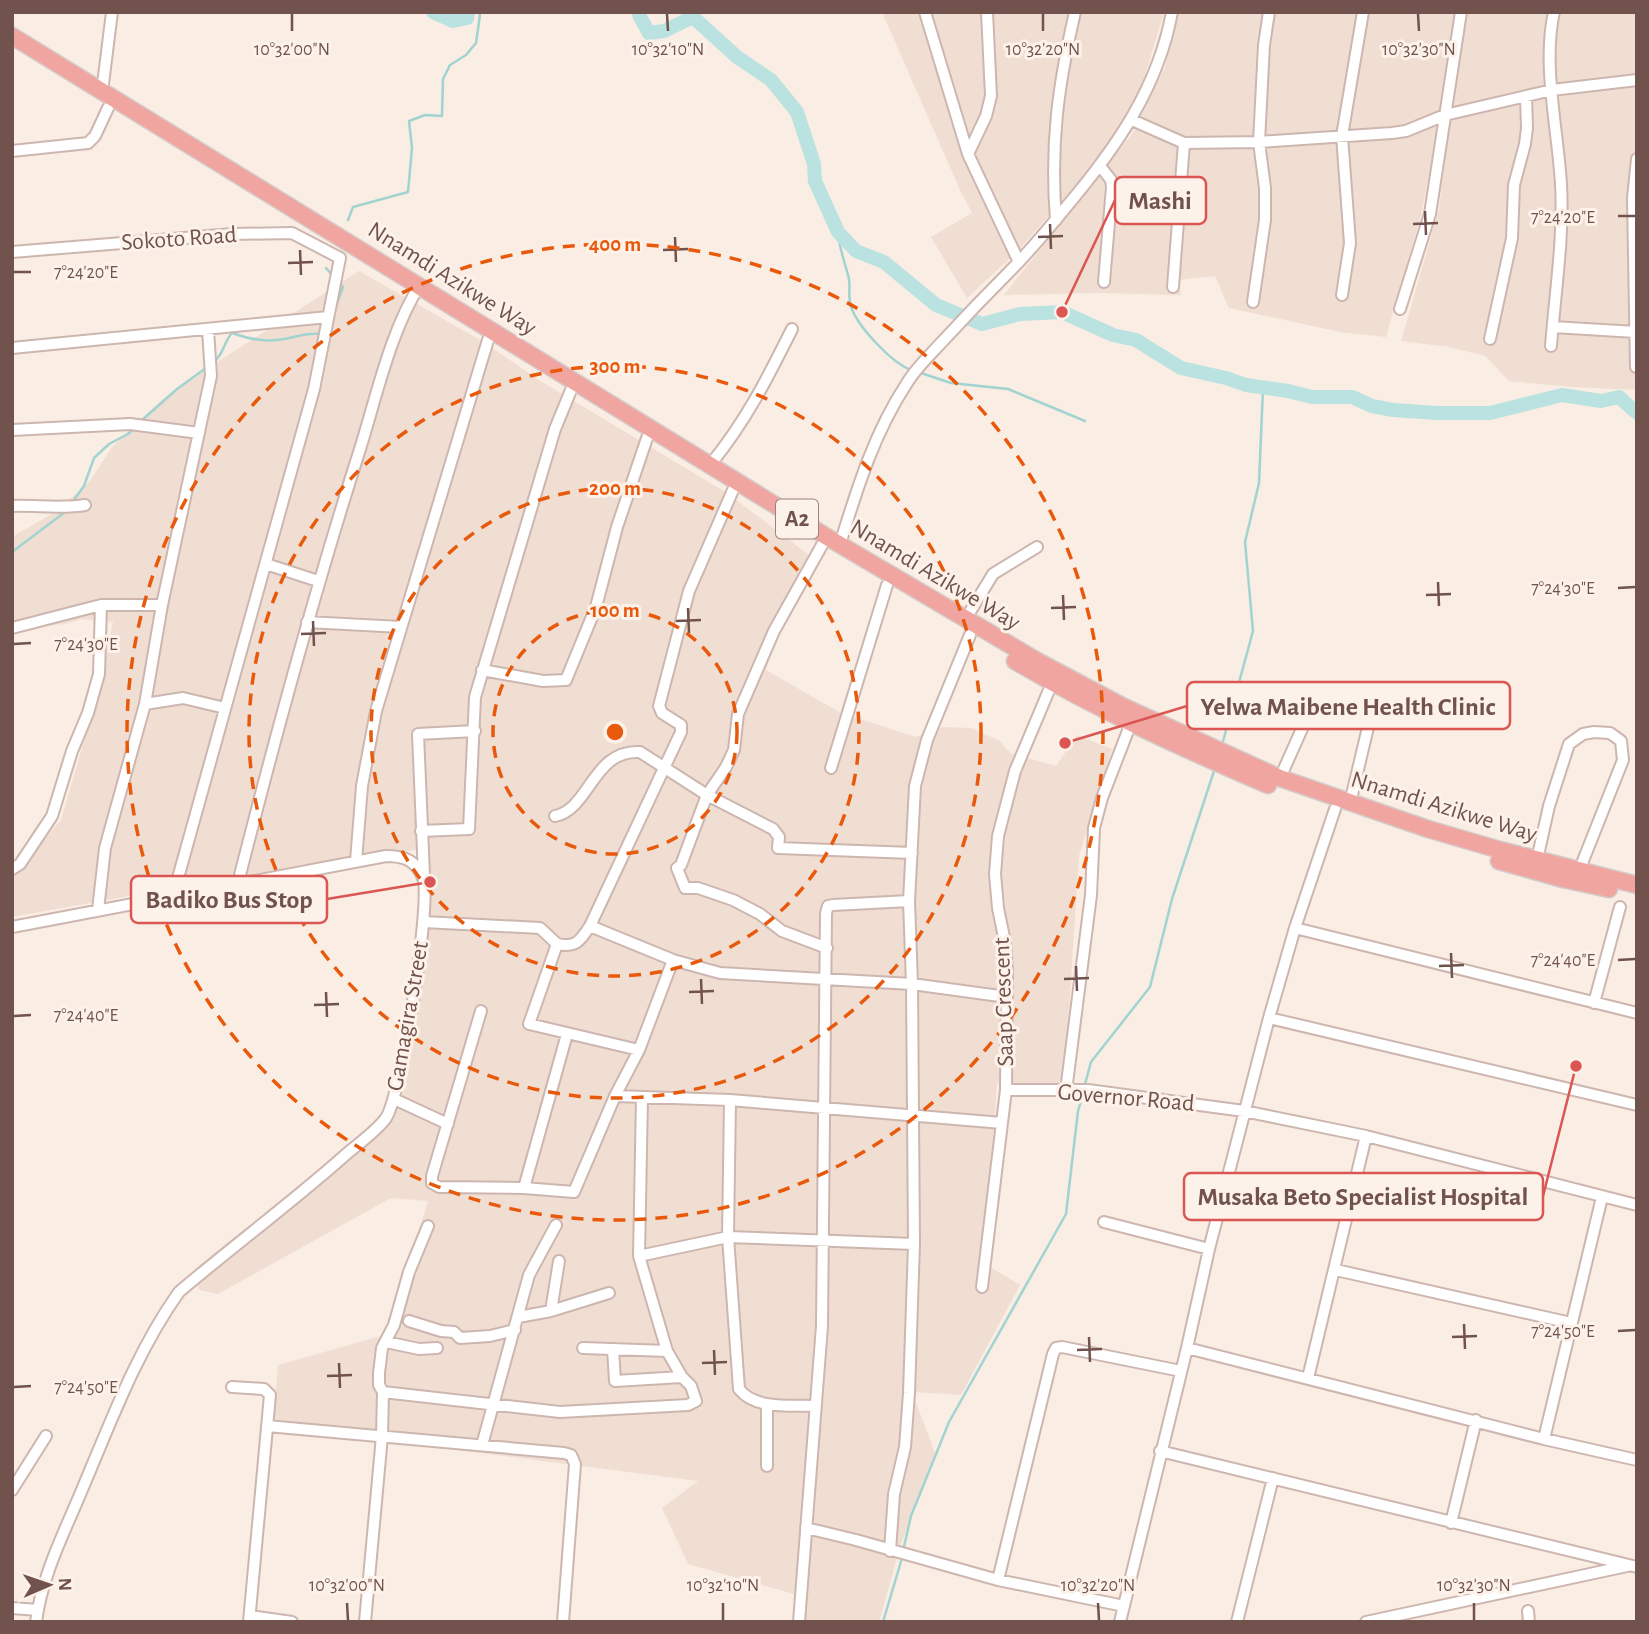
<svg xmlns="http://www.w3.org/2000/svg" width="1649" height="1634" viewBox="0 0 1649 1634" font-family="'Alegreya Sans',sans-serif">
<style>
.residential{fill:#f1ded3}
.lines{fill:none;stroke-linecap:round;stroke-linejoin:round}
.stream{stroke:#a1d3d1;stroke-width:2.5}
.river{stroke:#bae2e0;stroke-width:14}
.minor-casing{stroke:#cdb6af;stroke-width:14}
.highway-casing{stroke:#d4cbc9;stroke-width:19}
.minor{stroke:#fff;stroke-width:10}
.highway{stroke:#f0a5a0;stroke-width:16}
.ticks{fill:none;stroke:#71524c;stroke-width:2.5}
.ring{fill:none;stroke:#e8590c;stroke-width:3.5;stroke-dasharray:12 9}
.labels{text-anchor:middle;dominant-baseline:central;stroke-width:6;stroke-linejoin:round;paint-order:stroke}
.shield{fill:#fdf2ea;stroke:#9b827b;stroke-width:2}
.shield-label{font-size:23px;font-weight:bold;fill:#71524c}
.street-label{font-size:24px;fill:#71524c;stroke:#fdf2ea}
.ticks-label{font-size:18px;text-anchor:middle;fill:#71524c;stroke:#fdf2ea;stroke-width:6;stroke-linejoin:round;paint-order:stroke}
.centre{fill:#e8590c;stroke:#fdf2ea;stroke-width:3.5}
.ring-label{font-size:21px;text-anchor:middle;font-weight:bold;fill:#e8590c;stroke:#fdf2ea;stroke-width:6;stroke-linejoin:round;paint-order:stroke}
.leader{fill:none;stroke:#db5652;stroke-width:2.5}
.callout-dot{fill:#db5652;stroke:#fdf2ea;stroke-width:2.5}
.callout{fill:#fdf2ea;stroke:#db5652;stroke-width:2.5}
.callout-label{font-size:26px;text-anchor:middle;font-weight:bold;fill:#71524c}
</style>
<rect width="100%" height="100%" fill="#faede4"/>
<!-- residential -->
<path class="residential" d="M882,12H1164L1138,99L1095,163L1017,252L967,298L931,237L972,213L960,190Z
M1177,12H1455L1441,116L1421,215L1386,337L1340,332L1229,308L1215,276L1178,280L1181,295L1099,293L1004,295L1134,131L1165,67Z
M1468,12H1637V390L1572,387L1509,381L1485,356L1449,347L1401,341L1439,209L1452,101Z
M359,271L482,341L539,380L727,493L813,558L775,637L766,670L841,713L916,737L942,727L971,728L1000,741L1010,753L1056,766L1077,735L1112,749L1079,856L1064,1087L997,1083L987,1242L982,1262L1020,1285L961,1395L912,1392L935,1453L901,1544L879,1622H800L801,1596L688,1564L662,1508L698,1481L273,1426L278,1365L388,1334L428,1201L391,1198L218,1294L199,1290L197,1279L374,1138L391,1119L403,1093L422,979L428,918V882L417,850L307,864L12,917V877L61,820L98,692L113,622L82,619L64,624L12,629V537L55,512L89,482L113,446L162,400L219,361Z"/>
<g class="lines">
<!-- stream -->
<path class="stream" d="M348,220L353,207L408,192L412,148L409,121L425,115L442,116L443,79L450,65L466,55L476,43L480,15L478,12
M838,232C839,247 844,260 848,275C851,284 848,293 850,302C853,323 892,363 911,370
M326,268L333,276
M335,309L343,287L340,283
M214,362C225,352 223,343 232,333C246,338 261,342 277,340C293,339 303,332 321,334
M918,372L951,383L1008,389L1085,421
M141,421L177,389L206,368
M71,504L84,486L94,458L109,444L128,434L134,428
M12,552L65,512
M1222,745L1253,631L1245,542L1259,483L1263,388
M1084,1088L1091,1062L1150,987L1172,899L1215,768
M903,1551L911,1516L949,1422L1066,1214L1078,1111L1083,1094
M883,1622L902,1558"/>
<!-- river -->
<path class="river" d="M433,12L453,21L467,18L468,12
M639,12V15L649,33L664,31L693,17L737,57L771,80L797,112L814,164L815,181L838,232L856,251L884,262L936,305L982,324L1020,314L1062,312L1113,335L1136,340L1181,368L1226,378L1246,385L1288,391L1312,397H1352L1372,406L1393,410L1437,413H1490L1562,395L1601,401L1619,397L1637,413"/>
<defs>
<path id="minor" d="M925,12L968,154L1019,262
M102,92L112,12
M1132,120L1184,143L1259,142L1392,133L1406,131L1445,115L1552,90L1637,80
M12,151L88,143L95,136L108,108
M968,154L986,116L991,96L987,12
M1100,166L1111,180L1112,187L1104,282
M1056,220C1050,144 1058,86 1075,12
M12,252L233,234L292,233L340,258L314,389L173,896
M1173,287L1184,143
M1342,295L1350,243L1342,136L1363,12
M1253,302L1265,220V188L1259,142L1264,45L1269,12
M1400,309L1430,214L1461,12
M1553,327L1636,332
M1490,339L1512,238L1514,185L1525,144L1527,128L1526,96
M1551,346C1555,293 1564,238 1561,184C1558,131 1542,64 1554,12
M12,348L328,317
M1636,367L1633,198L1637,159
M12,430L130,424L199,433
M710,465C746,421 767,379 792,329
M12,506C35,505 63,509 85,505
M840,544C857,489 874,433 907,383C916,368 929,356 941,343C964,318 987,294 1011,270C1031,250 1049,228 1067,206C1116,148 1158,88 1172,12
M822,545L774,631L738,714L734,750L726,767L707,795L681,865L677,868L685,888H698L733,900L760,914L782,931L827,948
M266,564L318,581
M965,620L993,574L1037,547
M307,622L401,627
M12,628L101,605H162
M482,670L543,681L566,680L596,607L617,527L647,438
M145,704L183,698L225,708
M831,768L887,585
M1280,778L1317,695
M1350,803L1370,719
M555,816C590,809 593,749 640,752L707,795L773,829L779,837L778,848L912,853
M421,831L469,829L475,697L555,429L571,390
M1537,860L1549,806L1569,744L1583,734L1594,732L1610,733L1621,741L1623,760L1579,871
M356,861L362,786L376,711L488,340
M12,869L20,864L52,816L72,751L88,713L99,674L101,605
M424,875L418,734L475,731
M238,883C275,737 314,593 360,449C376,398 391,329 420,285
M98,910L105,848L145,704L162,605L211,376L208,329
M424,922L540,928L557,944L529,1024L639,1050
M590,926L673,960L720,973L912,984L1007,997
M12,927L386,856C404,856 416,860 423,878C432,901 401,1096 386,1118C375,1133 356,1145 343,1157C290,1204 233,1246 179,1292C137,1351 112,1419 84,1485C66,1529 42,1574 36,1622
M1295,928L1637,1013
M557,944C576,948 580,941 590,926L681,732V725L662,713L659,706L689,591L733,490
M1594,1003L1620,907
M481,1011L432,1176V1183L439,1187L524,1188L574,1192L615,1096L639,1050L673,960
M1269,1018L1637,1105
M1006,1090H1088L1244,1111L1366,1136L1637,1205
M1066,1091L1091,895L1094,828L1102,798L1131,723
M615,1096L730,1100L1002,1123
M394,1099L448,1124
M730,1100L728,1237L739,1389C755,1410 791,1405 815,1406
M524,1188L567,1034
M1104,1222L1209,1249
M639,1256L728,1237L914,1244
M1336,1270L1571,1323
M982,1287L1006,1090L1007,971L1005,942L998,908L995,874L998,836L1015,771L1052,683
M551,1311L559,1261
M518,1317L551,1311L609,1293
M409,1321L441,1331L454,1332L460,1338L490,1336L515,1330
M386,1342L419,1349L437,1348
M583,1348L667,1351
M1187,1348L1544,1439L1637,1460
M613,1349L615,1381L682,1377
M1308,1378L1366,1136
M232,1387L264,1389L270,1395L249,1622
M383,1392L379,1385V1373L382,1348L394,1325L409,1272L428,1226
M767,1404V1466
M267,1426L564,1453L571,1455L575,1464L563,1622
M1544,1439L1602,1197
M482,1445L529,1275L556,1225
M1160,1451L1637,1567
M12,1490L46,1436
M1451,1523L1476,1420
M806,1528L856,1540L998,1580L1124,1606
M890,1551L894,1494L905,1447L909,1393L914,1244L912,984L909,901L915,786L927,740L970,635
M998,1580L1053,1354L1056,1348L1062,1347L1181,1371
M12,1608L38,1610
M1528,1611L1529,1622
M250,1616L292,1622
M365,1622L382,1436L383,1392L560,1412L688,1405L696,1401L691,1386L682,1377L667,1351L639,1256L642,1098
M799,1622L822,1326L826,913L828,906L833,905L909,901
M1120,1622L1187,1348L1209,1249L1269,1018L1295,928L1335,809
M1237,1622L1273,1478
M1366,1622L1627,1566"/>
<path id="highway" d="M12,36L827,537L1039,662L1124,707L1280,778L1428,829L1500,850L1637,885
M1015,661C1096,709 1182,748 1268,785
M1499,861L1563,879L1609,889"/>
</defs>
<!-- minor casing -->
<use href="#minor" class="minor-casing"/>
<!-- highway casing -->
<use href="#highway" class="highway-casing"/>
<!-- minor -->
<use href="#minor" class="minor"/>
<!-- highway -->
<use href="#highway" class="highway"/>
</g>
<!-- ticks -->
<path class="ticks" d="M292,14V31M667,14L668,31M1043,14V31M1418,14L1419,31M1425,211L1426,235M1618,216H1635M1050,224L1051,249M1413,224L1438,223M675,237L676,262M1038,237L1063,236M300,250L301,275M663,250L688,249M288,263L313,262M14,272H31M1438,582L1439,606M1618,588L1635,587M1063,595L1064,620M1426,595L1451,594M688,608L689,633M1051,608L1076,607M313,621L314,646M676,621L701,620M301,634L326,633M14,644L31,643M1451,953L1452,978M1618,960L1635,959M1076,966L1077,991M1439,966L1464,965M701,979L702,1004M1064,979L1089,978M326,992L327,1017M689,992L714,991M314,1005L339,1004M14,1016L31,1015M1464,1324L1465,1349M1618,1331L1635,1330M1089,1337L1090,1362M1452,1337L1477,1336M714,1350L715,1375M1077,1350L1102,1349M339,1363L340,1388M702,1363L727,1362M327,1376L352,1375M14,1387L31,1386M347,1603L348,1620M723,1603V1620M1098,1603L1099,1620M1474,1603V1620"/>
<!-- distance rings -->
<g class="ring">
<circle cx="615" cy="732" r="122"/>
<circle cx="615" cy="732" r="244"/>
<circle cx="615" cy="732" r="366"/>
<circle cx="615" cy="732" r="488"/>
</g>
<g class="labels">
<!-- shield labels -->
<rect class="shield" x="776" y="499.5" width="42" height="39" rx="5"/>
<g class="shield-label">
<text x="797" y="519">A2</text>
</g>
<!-- street labels -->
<g class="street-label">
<text transform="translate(179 239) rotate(-4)">Sokoto Road</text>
<text transform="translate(452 279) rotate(32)">Nnamdi Azikwe Way</text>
<text transform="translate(935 575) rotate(31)">Nnamdi Azikwe Way</text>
<text transform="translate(1444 807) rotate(17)">Nnamdi Azikwe Way</text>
<text transform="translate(1004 1002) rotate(-92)">Saap Crescent</text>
<text transform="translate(408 1016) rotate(-80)">Gamagira Street</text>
<text transform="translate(1126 1098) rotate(5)">Governor Road</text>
</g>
</g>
<g class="ticks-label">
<text x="292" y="55">10°32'00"N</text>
<text x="668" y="55">10°32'10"N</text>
<text x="1043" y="55">10°32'20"N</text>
<text x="1419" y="55">10°32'30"N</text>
<text x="1563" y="223">7°24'20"E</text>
<text x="86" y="278">7°24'20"E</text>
<text x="1563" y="594">7°24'30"E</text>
<text x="86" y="650">7°24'30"E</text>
<text x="1563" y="966">7°24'40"E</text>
<text x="86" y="1021">7°24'40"E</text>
<text x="1563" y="1337">7°24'50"E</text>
<text x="86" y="1393">7°24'50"E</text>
<text x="347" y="1591">10°32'00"N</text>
<text x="723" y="1591">10°32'10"N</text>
<text x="1098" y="1591">10°32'20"N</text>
<text x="1474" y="1591">10°32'30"N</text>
</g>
<circle cx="615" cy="732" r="10" class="centre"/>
<g class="ring-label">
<text x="615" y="251">400 m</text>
<text x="615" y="373">300 m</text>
<text x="615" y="495">200 m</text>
<text x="615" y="617">100 m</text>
</g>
<!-- callouts -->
<path class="leader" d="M1062 312L1115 200M1065 743L1187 706M430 882L327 899M1576 1066L1543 1196"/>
<g class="callout-dot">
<circle cx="1062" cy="312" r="7"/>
<circle cx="1065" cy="743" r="7"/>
<circle cx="430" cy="882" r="7"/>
<circle cx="1576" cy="1066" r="7"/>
</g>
<g class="callout">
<rect x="1115" y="177" width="91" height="47" rx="7"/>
<rect x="1187" y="682" width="323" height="47" rx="7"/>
<rect x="131" y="876" width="196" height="47" rx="7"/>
<rect x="1184" y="1173" width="359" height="47" rx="7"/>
</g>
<g class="callout-label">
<text x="1160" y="209">Mashi</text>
<text x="1348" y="715">Yelwa Maibene Health Clinic</text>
<text x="229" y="908">Badiko Bus Stop</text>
<text x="1363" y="1205">Musaka Beto Specialist Hospital</text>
</g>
<!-- border -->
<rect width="1649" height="1634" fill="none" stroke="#71524c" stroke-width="28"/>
<!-- north arrow -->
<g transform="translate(49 1585) rotate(88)" stroke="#fdf2ea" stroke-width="5" paint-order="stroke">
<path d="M0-5L12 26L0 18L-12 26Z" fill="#71524c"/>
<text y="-10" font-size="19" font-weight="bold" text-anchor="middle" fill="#71524c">N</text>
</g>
</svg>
